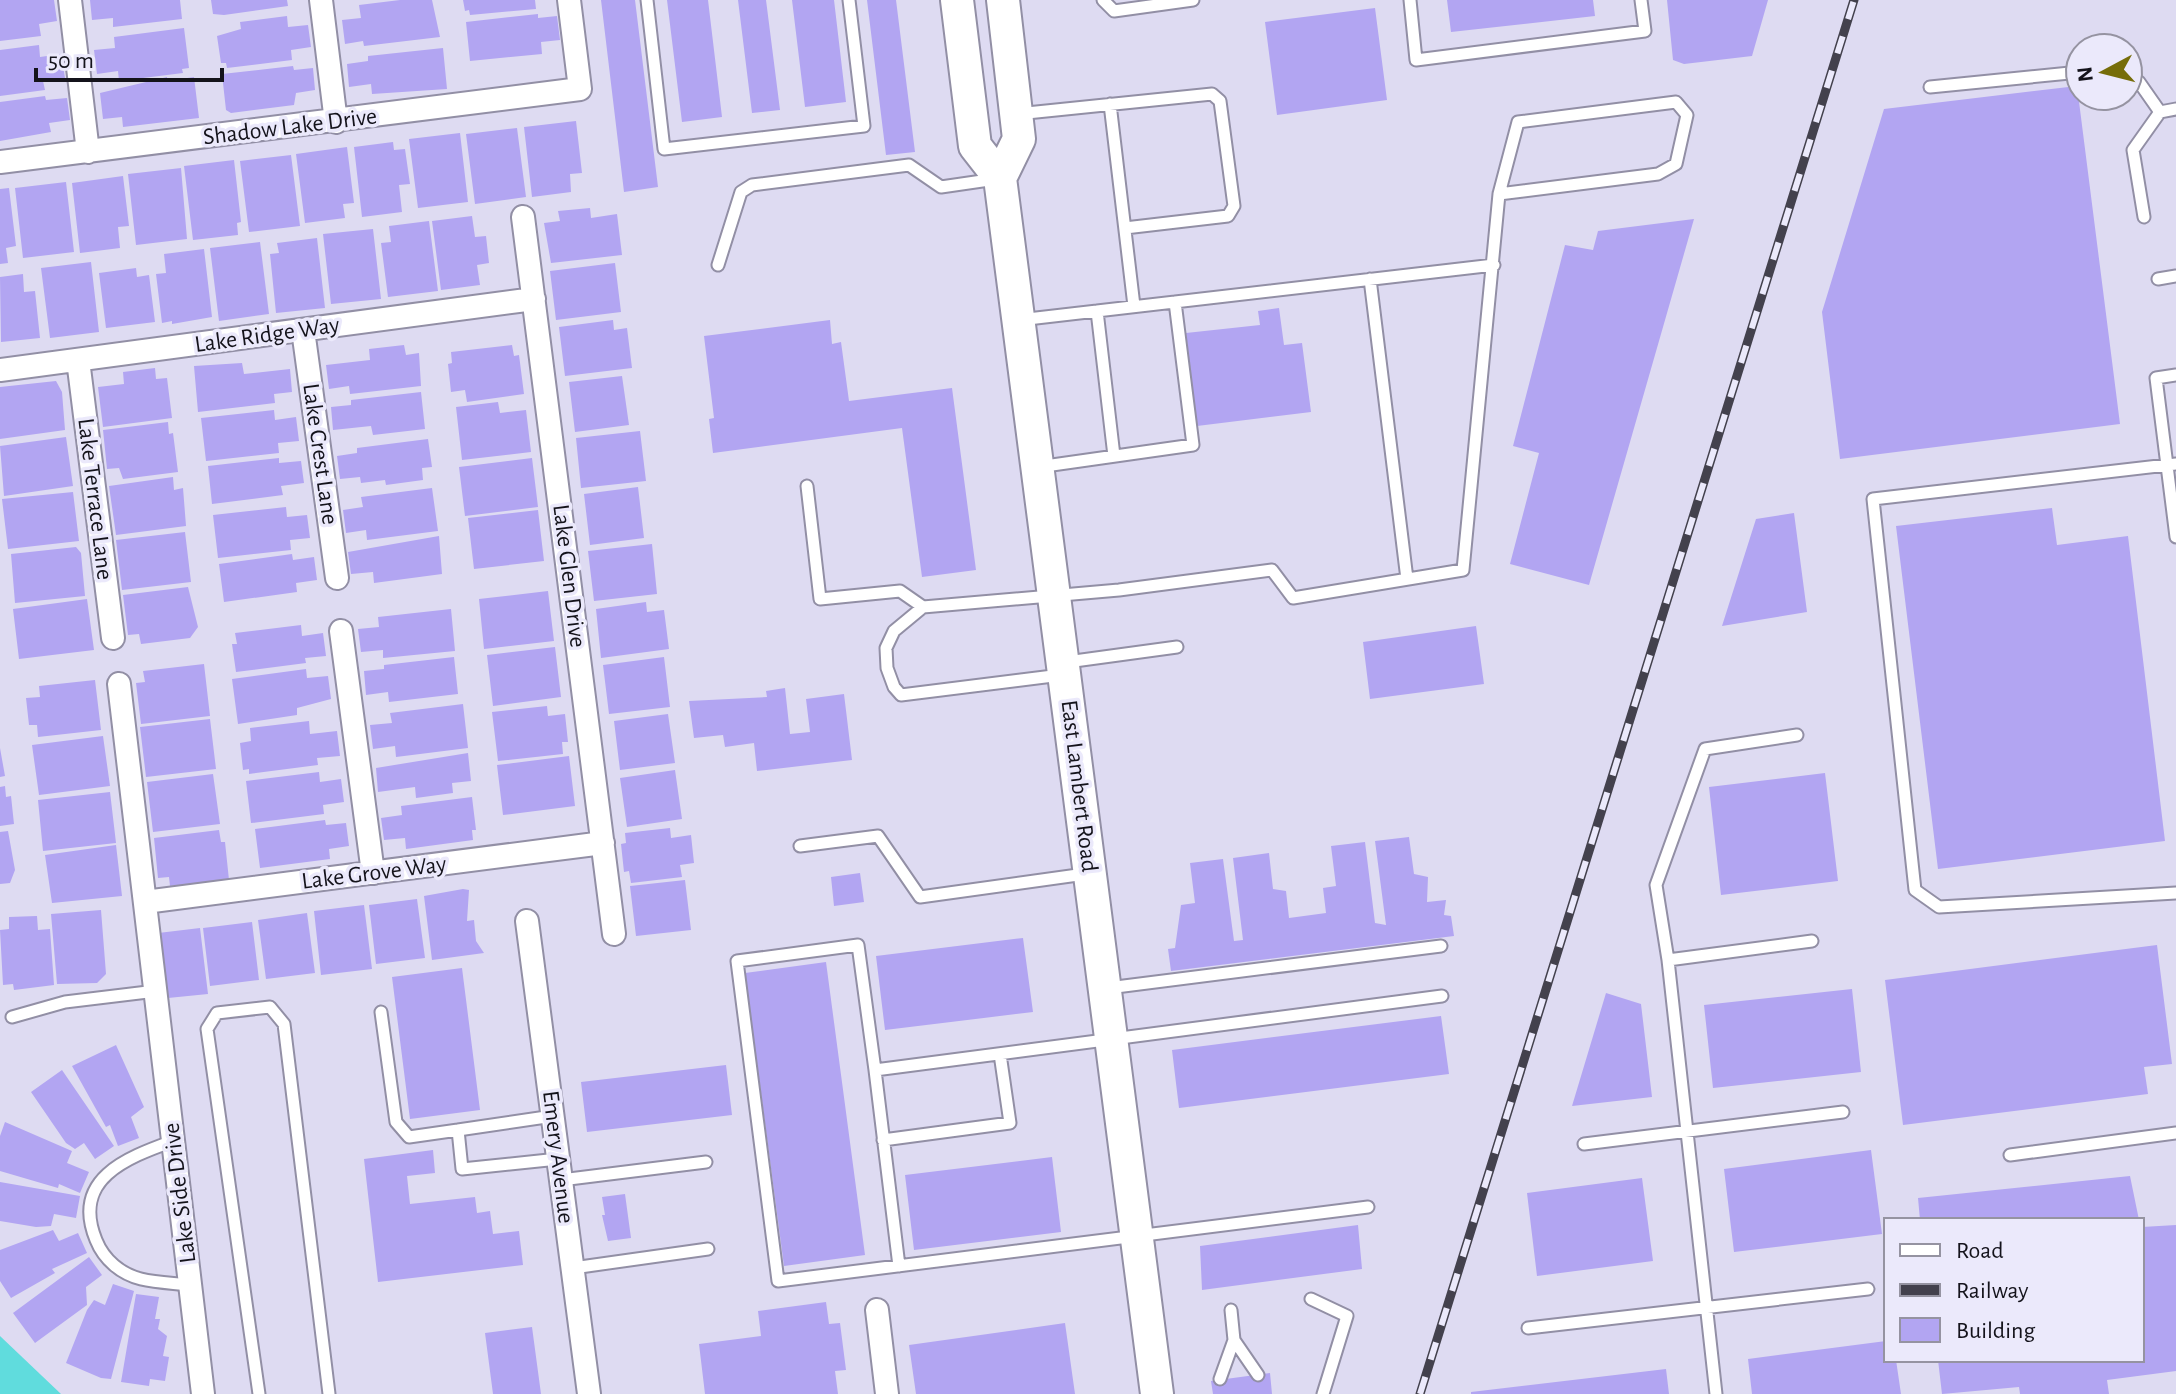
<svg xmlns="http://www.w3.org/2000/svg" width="2176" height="1394" viewBox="0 0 2176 1394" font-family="'Alegreya Sans',sans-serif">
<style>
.water{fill:#60dcdd}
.building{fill:#b2a5f2}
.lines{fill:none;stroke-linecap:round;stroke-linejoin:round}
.service-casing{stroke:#928fa5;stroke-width:15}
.minor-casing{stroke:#928fa5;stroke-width:26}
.secondary-casing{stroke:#928fa5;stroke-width:36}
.service{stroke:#fff;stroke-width:11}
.minor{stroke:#fff;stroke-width:22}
.secondary{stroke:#fff;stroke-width:32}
.rail-casing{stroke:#43414d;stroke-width:9}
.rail{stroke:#ebe9fb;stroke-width:6;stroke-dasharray:18;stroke-linecap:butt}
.labels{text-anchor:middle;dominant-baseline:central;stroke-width:7;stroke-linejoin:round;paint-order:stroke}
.street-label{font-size:24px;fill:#14131b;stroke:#ebe9fb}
</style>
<rect width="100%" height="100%" fill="#dedbf2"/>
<!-- water -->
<path class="water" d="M0,1336L61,1394H0Z"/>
<!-- building -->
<path class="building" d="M0,0H54L57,21L39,24L41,36L0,41Z
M90,0H180L182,19L113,27V18L92,20Z
M211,0H287L288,6L224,15L213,14Z
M400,0H432L440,37L364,46L363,41L345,44L342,20L361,18L359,5Z
M463,0H535L536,9L470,15L469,10L465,11Z
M601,0H635L658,187L624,192Z
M667,0H708L722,117L682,122Z
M738,0H766L780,110L752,113Z
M792,0H834L846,102L805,107Z
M867,0H896L915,152L886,155Z
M1447,0H1593L1595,16L1451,32Z
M1667,0H1768L1752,56L1684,64L1673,60Z
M1375,8L1387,100L1277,115L1265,22Z
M538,14V18L557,16L560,40L541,42L542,54L470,61L466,22Z
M287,16L288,27L308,25L311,47L291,50L292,60L227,68L226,63H221L217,36L241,29L240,22Z
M184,28L189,68L182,69L183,73L119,81L118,71L97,74L94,50L115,48L114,37Z
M39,45L40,57L61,54L65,78L43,81L45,90L0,96V50Z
M443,48L447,89L372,94L371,84L349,87L347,64L368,61V56Z
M293,66L294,70L313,68L315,90L296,93L294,105L231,113L226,110L222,74Z
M167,77V81L194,77L199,118L123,127L122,117L103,119L100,93Z
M2077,86L2120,424L1840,459L1822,312L1884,109Z
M45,96L46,100L67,98L70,120L49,123L51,132L0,141V102Z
M576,121L582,173L570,174L571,192L532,197L524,127Z
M517,128L526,197L475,204L466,134Z
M460,133L468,202L418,208L409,139Z
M393,142L394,150L405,149L410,184L399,185L402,212L362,217L354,147Z
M347,147L354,203L343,204L345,218L305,223L296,154Z
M291,155L300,226L249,232L240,161Z
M234,160L241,222L237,223L238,235L193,240L184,166Z
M181,168L187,239L136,245L128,174Z
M123,176L129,226L118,227L120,248L80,253L72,183Z
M66,182L74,252L23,258L15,188Z
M9,188L16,246L6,248L8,263L0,264V189Z
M590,208L591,218L617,214L622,255L551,263L544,223L560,221L558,211Z
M472,216L475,237L486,236L489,263L477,265L480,285L441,290L432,221Z
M1694,219L1589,585L1510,564L1539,453L1513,446L1565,245L1593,250L1598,231Z
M429,221L438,291L388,297L381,243L391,242L389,226Z
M373,229L381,299L331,304L323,234Z
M317,238L325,308L276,313L270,254L279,253L277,243Z
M260,242L269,314L219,321L210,248Z
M204,249L212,317L172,324V321L162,323L156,274L166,273L164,254Z
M91,262L99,332L50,338L41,268Z
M615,263L621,312L556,320L550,271Z
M136,268L137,277L149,275L155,322L106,328L99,273Z
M23,274L24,292L35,291L40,338L1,342L0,277Z
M1279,308L1284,345L1302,343L1311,412L1197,426L1186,333L1260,325L1258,311Z
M613,320L614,330L627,328L632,368L565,376L559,327Z
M830,320L832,344L841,342L849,401L952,388L976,570L922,577L902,428L713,453L709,419L714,418L704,336Z
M404,345L406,355L419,353L421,386L350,394L349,386L329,389L326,365L370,360L369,349Z
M512,345L514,356L519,355L524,394L467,402L465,390L451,392L448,364L452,363L451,352Z
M242,363L244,374L290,369L292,392L274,394L275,403L198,412L194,366Z
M155,368L156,379L167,378L172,418L103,427L98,387L124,384L123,372Z
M622,376L629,425L575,432L569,382Z
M56,381L62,392L65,430L0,439V387Z
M421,392L425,429L373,435L371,426L333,430L331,407L351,405V400Z
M498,402L500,413L526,410L531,452L462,460L456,407Z
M274,410L275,420L296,417L299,441L278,443L279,453L206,461L201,418Z
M168,422L169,434L173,433L178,472L123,479L119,468L107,469L103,430Z
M640,431L646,481L581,488L576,438Z
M66,437L73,486L4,496L0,446Z
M428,439L432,467L422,468L423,480L386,485L385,480L361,483L360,477L340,479L337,456L357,453V448Z
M279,458V463L301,461L304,483L281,486L283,495L212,504L208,466Z
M532,458L538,507L465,516L459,467Z
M173,477L174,490L183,488L186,526L116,535L109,486Z
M638,487L644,538L590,545L584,494Z
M432,488L438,531L367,540L366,530L346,533L343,510L363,507L361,497Z
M73,492L79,541L8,549L2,499Z
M286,507L287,517L307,515L310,538L290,540L291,550L218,558L213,515Z
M2052,508L2057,545L2128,536L2165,841L1938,869L1896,526Z
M538,510L544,561L474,569L468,518Z
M1794,513L1807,612L1722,626L1756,519Z
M185,532L191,582L122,590L116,540Z
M439,536L442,574L374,583L373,572L351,574L348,552Z
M652,544L657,594L594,601L588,551Z
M76,547L81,553L85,596L15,603L11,554Z
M292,554L293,560L314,557L317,580L296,583L297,592L224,602L219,564Z
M188,587L198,627L190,638L141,644L139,634L128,635L123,595Z
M548,591L554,641L484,649L479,599Z
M87,599L94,650L19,659L13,609Z
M646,602L647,612L664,610L669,649L601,658L596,609Z
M451,609L455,651L383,658V650L361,652L358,629L379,627L378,617Z
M301,625L302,636L323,633L326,656L305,658L306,663L236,672L232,644H237L235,633Z
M1476,626L1484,684L1370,699L1363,642Z
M555,647L561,697L493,706L487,655Z
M454,657L458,694L389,702L388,692L366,695L364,671L384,669V665Z
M664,657L670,707L609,714L603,665Z
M204,664L210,716L141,724L136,683L145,682L143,671Z
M306,669L307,678L328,676L331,699L297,708V715L238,724L232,679Z
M95,680L101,730L38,737L37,725H29L26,698L40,697L39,686Z
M785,688L790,734L810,732L806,699L844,694L852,760L757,771L754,743L725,747L723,735L694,738L689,701L767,697L766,691Z
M463,704L468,748L396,757L395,746L373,749L370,725L392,723L390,713Z
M547,706L548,716L565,714L568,742H562L563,754L498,761L492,712Z
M668,714L675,763L620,770L614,721Z
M210,719L216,769L146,777L140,727Z
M309,721L310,734L337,731L340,756L317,758L318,765L249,774V769L243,770L240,743L251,741L250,728Z
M103,736L110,786L39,795L32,745Z
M0,748L5,776L0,777Z
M468,753L471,781L452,783L453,793L416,798L415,787L378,792L376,768Z
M569,756L575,806L503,815L497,765Z
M675,770L682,819L627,827L620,778Z
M319,772L320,782L341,779L344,802L323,805L324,814L251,823L246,781Z
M1825,773L1838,881L1721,895L1709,787Z
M213,774L220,824L153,832L147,782Z
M5,786L6,797L11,796L14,824L0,826V787Z
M110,792L116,843L43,851L38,800Z
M472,797L476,830H472L473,840L406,849L405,838L384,840L381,818L402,815L401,806Z
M325,820L326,825L346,823L349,846L329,849L330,859L260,868L255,829Z
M670,828L671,838L691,835L694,863L680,865L682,877L631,883L629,871L624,872L621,844L626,843L625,833Z
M219,830L221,842H225L229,880L170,886L169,877L158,878L154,838Z
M8,831L15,870L10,883L0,884V832Z
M1409,837L1414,874L1428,877L1427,902L1446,900L1444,915L1451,916L1454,936L1171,971L1168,949L1175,948L1181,905L1195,903L1190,863L1223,859L1234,941L1243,940L1233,858L1269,853L1273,889L1286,891L1289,918L1326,913L1323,888L1336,886L1331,846L1365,842L1375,923L1386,925L1375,841Z
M116,845L122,896L52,903L45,855Z
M860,873L864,902L834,906L831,877Z
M685,880L691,930L636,936L630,886Z
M463,889L469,890L467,921L474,920L476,941L484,953L432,960L424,896Z
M417,899L425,958L376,964L369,905Z
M364,905L372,969L321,975L314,911Z
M101,910L106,974L97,983L57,984L51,914Z
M307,913L315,973L266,979L258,920Z
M37,916L38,930L50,929L54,985L14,990L13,984L3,985L0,930L9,929V917Z
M252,922L259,980L210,986L203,928Z
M200,928L208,994L168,998L167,990L157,991L150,934Z
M1023,938L1033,1012L885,1030L876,956Z
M2157,945L2172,1064L2144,1067L2148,1094L1903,1125L1885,980Z
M826,962L865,1255L784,1266L745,973Z
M462,968L480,1110L410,1119L392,977Z
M1852,989L1861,1072L1713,1088L1704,1005Z
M1606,993L1641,1004L1652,1097L1572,1106Z
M1441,1016L1449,1074L1179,1108L1172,1050Z
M116,1045L144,1107L131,1117L139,1138L118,1146L110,1125L106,1127L72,1066Z
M726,1065L732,1115L587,1132L581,1082Z
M62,1070L114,1146L95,1159L84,1143L75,1149L66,1143L31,1092Z
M5,1122L72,1151L67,1163L89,1172L80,1193L59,1184L58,1188L0,1171V1136Z
M433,1150L435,1173L407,1176L410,1204L475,1197L477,1213L490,1211L493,1234L519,1231L523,1265L378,1282L364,1159Z
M1871,1150L1882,1234L1734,1252L1724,1169Z
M1052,1157L1061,1232L914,1250L905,1175Z
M2130,1176L2139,1220H1920L1918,1198Z
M1642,1178L1653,1261L1537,1276L1527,1193Z
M0,1182L80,1196L76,1218L54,1214L51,1226L36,1227L0,1221Z
M625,1194L631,1238L608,1241L602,1215H605L602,1197Z
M1358,1225L1362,1269L1202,1290L1200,1246Z
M2176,1225V1371L2107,1380L2109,1394H2020L2019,1387L1942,1394L1938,1360H2142V1227Z
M53,1230L59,1241L78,1233L87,1253L52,1269L55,1273L11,1298L0,1281V1250Z
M89,1257L102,1275L86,1287L87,1305L35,1343L13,1313Z
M113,1284L134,1291L111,1379L101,1378L66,1363L87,1310L94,1300L105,1305Z
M136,1294L159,1297L155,1319H160L158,1329L167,1336L163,1356L169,1357L165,1381L150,1379L149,1386L121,1382Z
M826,1302L829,1324L840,1323L846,1370L835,1371L838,1394H705L699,1344L761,1336L758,1311Z
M1065,1323L1075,1394H916L909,1345Z
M532,1327L541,1394H493L485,1333Z
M1886,1341V1360H1896L1901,1394H1752L1748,1359Z
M1666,1369L1669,1394H1471V1392Z
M1270,1373L1272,1394H1213L1211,1381Z"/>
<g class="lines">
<defs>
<path id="service" d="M647,0L664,149L864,126L849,0
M1103,0L1114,11L1193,0
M1410,0L1416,60L1645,31L1641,0
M2128,74L2139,82L2160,112L2176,109
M1930,87L2080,72
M1110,104L1134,306
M1017,114L1212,94L1220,101L1234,206L1228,216L1125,228
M2144,217L2133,150L2160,112
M718,265L741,192L752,185L909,165L941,187L996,179
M1370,279L1407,579
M2158,279L2176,276
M1097,311L1114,456
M1019,320L1494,265
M2176,375L2156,378L2176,537
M2176,464L1873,499L1915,890L1939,907L2176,893
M1038,467L1193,445L1175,302
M807,486L820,599L900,591L923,607
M1067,662L1177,647
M1061,675L901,695L894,687L887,668L886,648L894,631L923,607L1119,590L1272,570L1293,598L1463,570L1499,194L1658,174L1676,164L1687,115L1676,102L1518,122L1499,194
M800,846L878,836L920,897L1085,874
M1668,960L1812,941
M1108,988L1441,946
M381,1012L396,1122L409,1137L458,1130
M12,1017L65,1002L156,991
M875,1070L899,1266
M553,1116L458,1130L462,1169L558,1159
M883,1140L1010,1123L1000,1054
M173,1141C126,1158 71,1179 96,1240C104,1260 121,1274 141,1279C157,1283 174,1283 190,1285
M1584,1144L1843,1112
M2010,1155L2176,1133
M561,1180L706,1162
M1368,1207L778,1281L737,961L858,945L875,1070L1442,996
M573,1268L708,1249
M1311,1299L1347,1316L1323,1394
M1528,1328L1868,1289
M1234,1340L1258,1375
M1220,1379L1234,1340L1231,1310
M259,1394L207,1029L217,1013L270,1007L284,1024L329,1394
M1716,1394L1668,960L1656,885L1705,749L1797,735"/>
<path id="minor" d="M70,0L88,152
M321,0L336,122
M0,162L580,89L569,0
M523,217L614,934
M303,330L337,578
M78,360L113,638
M0,370L534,299
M341,631L373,873
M119,684L203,1394
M145,902L603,843
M527,921L589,1394
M877,1310L887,1394"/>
<path id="secondary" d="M957,0L975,146L1000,178L1157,1394
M1000,178L1019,139L1003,0"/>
</defs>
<!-- service casing -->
<use href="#service" class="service-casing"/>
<!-- minor casing -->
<use href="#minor" class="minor-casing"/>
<!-- secondary casing -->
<use href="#secondary" class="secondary-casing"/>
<!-- service -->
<use href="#service" class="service"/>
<!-- minor -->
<use href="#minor" class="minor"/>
<!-- secondary -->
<use href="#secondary" class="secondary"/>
<defs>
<path id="rail" d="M1420,1394L1854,0"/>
</defs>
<!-- rail casing -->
<use href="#rail" class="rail-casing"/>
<!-- rail -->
<use href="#rail" class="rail"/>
</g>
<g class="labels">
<!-- street labels -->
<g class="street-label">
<text transform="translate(290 127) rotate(-7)">Shadow Lake Drive</text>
<text transform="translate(267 335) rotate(-8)">Lake Ridge Way</text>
<text transform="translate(320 454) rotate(82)">Lake Crest Lane</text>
<text transform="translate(95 499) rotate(83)">Lake Terrace Lane</text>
<text transform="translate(569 576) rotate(83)">Lake Glen Drive</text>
<text transform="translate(1079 786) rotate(83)">East Lambert Road</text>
<text transform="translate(374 873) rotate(-7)">Lake Grove Way</text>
<text transform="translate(558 1157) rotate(83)">Emery Avenue</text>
<text transform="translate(180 1193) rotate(-97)">Lake Side Drive</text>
</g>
</g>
<!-- legend -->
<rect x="1884" y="1218" width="260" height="144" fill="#ebe9fb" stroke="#9593a1" stroke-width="2"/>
<rect x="1900" y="1244" width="40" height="12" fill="#ffffff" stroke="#9593a1" stroke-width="2"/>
<text x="1956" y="1258" font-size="24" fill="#14131b">Road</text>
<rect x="1900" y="1284" width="40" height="12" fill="#43414d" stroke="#9593a1" stroke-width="2"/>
<text x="1956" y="1298" font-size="24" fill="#14131b">Railway</text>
<rect x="1900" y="1318" width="40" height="24" fill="#b2a5f2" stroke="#9593a1" stroke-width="2"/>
<text x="1956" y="1338" font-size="24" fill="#14131b">Building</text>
<!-- north arrow -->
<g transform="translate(2104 72) rotate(263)"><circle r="38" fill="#ebe9fb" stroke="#9593a1" stroke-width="2"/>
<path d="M0-6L14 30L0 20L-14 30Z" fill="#766d09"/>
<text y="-12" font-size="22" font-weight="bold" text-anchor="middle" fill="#14131b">N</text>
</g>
<!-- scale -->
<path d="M36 68v12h186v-12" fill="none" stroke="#14131b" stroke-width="4"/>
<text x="48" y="68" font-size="24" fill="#14131b" stroke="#ebe9fb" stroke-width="6" paint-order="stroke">50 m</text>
</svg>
